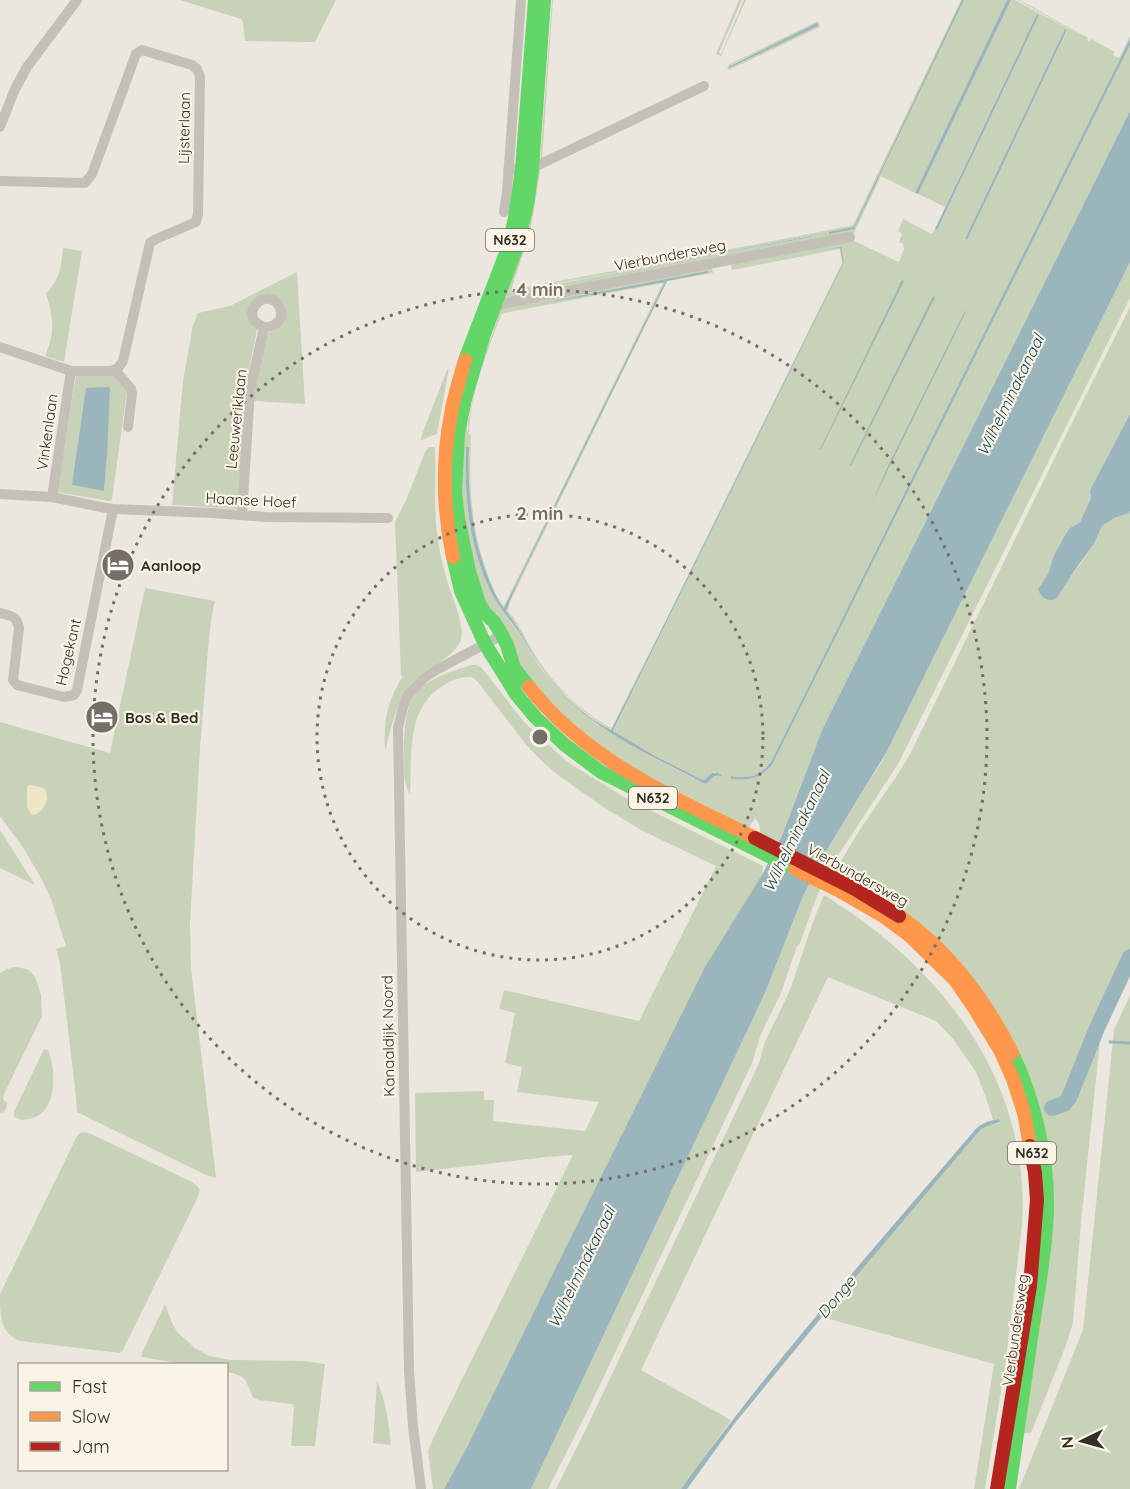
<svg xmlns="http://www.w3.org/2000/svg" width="1130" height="1489" viewBox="0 0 1130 1489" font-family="Quicksand,sans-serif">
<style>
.green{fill:#c8d2b8;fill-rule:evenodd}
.sand{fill:#ede5c4}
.water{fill:#9ab6bc}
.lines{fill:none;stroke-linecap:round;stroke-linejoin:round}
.stream{stroke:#9ab6bc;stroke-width:3}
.river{stroke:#9ab6bc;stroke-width:16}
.street{stroke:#c4bfb7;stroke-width:10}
.fast{stroke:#63d668;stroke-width:14}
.slow{stroke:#ff974d;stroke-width:14}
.jam{stroke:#b3261e;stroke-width:14}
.ring{fill:none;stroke:#756e66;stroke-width:3;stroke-dasharray:3 6}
.labels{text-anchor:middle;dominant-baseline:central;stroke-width:4.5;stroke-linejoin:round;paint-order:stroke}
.shield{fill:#f9f4e5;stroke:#70695f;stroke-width:1.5}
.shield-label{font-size:14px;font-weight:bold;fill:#352d26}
.street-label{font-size:15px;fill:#352d26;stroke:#f9f4e5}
.poi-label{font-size:15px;font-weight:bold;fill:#352d26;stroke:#f9f4e5;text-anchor:start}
.water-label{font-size:16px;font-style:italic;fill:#1c4756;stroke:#f9f4e5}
.centre{fill:#756e66;stroke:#f9f4e5;stroke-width:3}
.ring-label{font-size:18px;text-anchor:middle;font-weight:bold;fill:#756e66;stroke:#f9f4e5;stroke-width:4.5;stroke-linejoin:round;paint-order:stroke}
</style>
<rect width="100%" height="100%" fill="#ebe7de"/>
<!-- green -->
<path class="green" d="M180,0H336L315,42L245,41L243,22L241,19Z
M552,0H553L542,159L540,161Z
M739,0H742L719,53L721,54L744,0H746L721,56L716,54Z
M961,0H962L867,202L964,0H1007L915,193L881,176L853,235L500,301L533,180L541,166L530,233L511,290L805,235L853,225ZM810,236L811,237L557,284V283Z
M1011,0H1015L1086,38L1018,0H1020L1088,38L1087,40L1089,42L1091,39L1115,52L1113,55L1119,58L1130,36V39L771,762C760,777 749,779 731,776L730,778L731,779C750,781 758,778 772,765L1130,45V111L822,730L783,832L776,846L771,844L764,859L768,861L767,863L750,854C756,842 766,830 755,818L747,831L624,767L592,745L571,728L541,698L517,668L514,661L508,642L497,622L484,605L471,570L463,531L458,490V463L461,436L469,390L482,347L498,306L708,266L712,269L713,273L667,281L509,604L508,611C520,624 527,643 537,658C555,686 582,712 611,728L655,642L842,263L840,249L732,270L731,266L734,261L854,239V241L899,262L904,249L903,244L899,242L902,234L898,231L903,219L932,234L935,229L937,230L1039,15L1037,14L945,207L918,194ZM1066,29L1067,31L967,240L965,239ZM902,281H903L840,409V408ZM663,283L518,578L504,606C495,595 490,582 486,569C470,525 469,480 471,435L469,434C470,393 487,353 501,315L504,313ZM934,296V297L850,466ZM965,312H966L907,430ZM499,315L483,360L474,394L468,421V432C460,416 490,333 499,315ZM801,348L613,732L655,756L703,780L714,772L722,775L713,777L708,783L705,784C647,755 590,727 548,677C536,663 528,647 518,632C509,619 499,608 492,594C469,550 464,497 466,447H469C467,506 473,556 502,607H505L556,503L516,586L506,611C518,625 526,643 536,659C555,688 581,711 610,730L636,681Z
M818,21L820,27L729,70L727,67L730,64ZM817,24L818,26L729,68L731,65Z
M63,248L82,251L64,362L45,356C55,332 54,319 46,294C60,277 61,270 63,248Z
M1130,262V298L898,764L839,854L828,872L817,896L800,943L797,946L781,993L761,1034L752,1063L588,1410L548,1489H531L765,993L803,896L825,853L882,761Z
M297,272L305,404L254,401V390L267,333C282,330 281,321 284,308L254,300C245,309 247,321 257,330L245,390L240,509L172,505L183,381L193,325L198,313L230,306Z
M1130,307V414L1090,490L1091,498L1080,522L1070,528L1065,535L1054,555L1048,574L1038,589L1069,580L1094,544L1102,526L1114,518L1129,513L1130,511V958L1099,1030L1101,1032L1081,1222L1073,1323L1066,1345L1031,1433H1023L1047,1260L1002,1027L833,874L861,828L898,774L911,752L1064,439Z
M449,368L437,434L426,438L421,441L422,434L447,370Z
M114,374L127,390L112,500L109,501L57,492L76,375ZM107,456L104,491L72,485Z
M429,447H434L435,448C436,465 435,482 435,499C435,526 439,554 447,580C451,596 467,627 460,642C451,660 428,666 415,680C396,698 392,727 385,751C383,722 387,701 403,676L401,675L395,522L406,500L425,452Z
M145,588L215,601L212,614L209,638L200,748L190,924L191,968L216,1178L206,1175L77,1112L76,1096L60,963L56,949L66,946L51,899L40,876L24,849L0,816V722L110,753ZM30,785L44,788L47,798C44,807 41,815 31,814L27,806Z
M471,665H476L481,667L524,722L566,761L624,797L763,866L762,875L468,1445L444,1489H433L428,1451L437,1430L573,1155L546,1157L416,1172L415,1093L484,1091V1100H494L493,1121L585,1131L599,1102L517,1092L522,1067L505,1063L515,1013L499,1009L504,990L639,1021L716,866L641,830L605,808L559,776L544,763L527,746L478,682L472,677C460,677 451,680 441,687C406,710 412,756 410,794C402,781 404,766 404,752C405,692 414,683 471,665Z
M0,830L35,885L0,868Z
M824,895C941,967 1031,1080 1022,1224L1006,1360L985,1489H974L994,1364L822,1317L981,1129L990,1125L1000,1123L998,1119L993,1120L985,1095L976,1072L953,1039L936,1021L828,977L641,1370L731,1420L681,1489H556L588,1425L759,1063L765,1042L790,990L814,919Z
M15,967L27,969L33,974L36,979L41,995L42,1016L4,1094L3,1099L7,1103C7,1106 5,1112 2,1113L0,1112V973L7,969Z
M1130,995V1489H1019L1083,1330L1114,1030Z
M44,1049L48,1050C56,1070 58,1111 32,1118C25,1120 20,1121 14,1116V1112Z
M84,1132L91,1134L192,1182L197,1186L200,1190L197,1199L123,1350L120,1353L20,1341C0,1333 0,1315 0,1294L77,1136L80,1133Z
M165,1304L172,1323L178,1333L195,1348L209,1356L230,1360L303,1361L325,1364L315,1446H291L294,1408L293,1404L258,1400L253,1397C245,1381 248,1376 227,1372L226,1364H183L141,1357L142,1353Z
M377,1381C386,1402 389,1423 391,1445L373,1443Z"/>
<!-- sand -->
<path class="sand" d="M30,785L45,789C50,799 44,812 33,815L31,814L27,806V786Z"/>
<!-- water -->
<path class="water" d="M962,0H964L854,229L829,234V232L854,227Z
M1007,0H1011L918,194L915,193Z
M1037,14L1039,15L937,230L935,229Z
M817,23L818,26L729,68L728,67Z
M1065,29L1067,30L967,240L965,239Z
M1130,39V45L772,765C760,778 748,781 730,779L731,776C748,779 760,777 771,762Z
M1130,111V262L886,753L825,853L803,896L765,993L531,1489H444L468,1445L705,967L762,875L783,833L822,730Z
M811,236V237L532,288Z
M841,247L844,262L613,731L655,756L703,780L705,779L712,773H717L722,775L721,776C710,774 713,781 705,784C666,763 626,746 590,718C556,692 540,667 518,631C509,618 499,608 492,594C469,549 464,496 466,447H469C467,503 474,556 501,605L504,608L665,282L533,305L708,271V273L667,281L516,586L506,611C518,626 526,643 536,659C554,687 581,715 611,730L636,681L843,263L840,248L827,249Z
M902,280L904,281L821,449H820Z
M933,296L935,297L851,466L850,465Z
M965,311L966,312L963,318L871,504L890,462Z
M110,387L107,456L104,491L72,485L86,388Z
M1130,414V511L1129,513L1114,518L1102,526L1094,544L1079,564L1056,599C1047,602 1041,598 1038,589L1048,574L1054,555L1065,535L1070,528L1080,522L1091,498L1090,490Z
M999,1119L1000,1122L990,1125L981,1129L822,1317L735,1423L687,1489H681C771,1364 874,1248 974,1131C981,1123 988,1121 999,1119Z"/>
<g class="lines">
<!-- stream -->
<path class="stream" d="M1092,1041H1095
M1110,1042L1130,1043"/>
<!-- river -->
<path class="river" d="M1052,1108L1064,1104L1069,1098L1097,1028L1130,957"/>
<!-- street -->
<path class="street" d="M0,127L15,89L27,67L77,0
M508,170L532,168L704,86
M0,181L85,183L92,174L136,54L142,50L192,65L197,69L200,76L198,214L196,222L156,239L150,243L123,361L118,368L111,371H71L0,347
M504,212L507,192L521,0
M491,307L511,302L850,237
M115,370L131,389L132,394L128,427
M0,494L52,497L101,507L113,509L212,513L266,517L388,518
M52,497L71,371
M242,515L250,391L264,327C275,328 286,318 279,306C267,284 235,316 264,327
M0,613C11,616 17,616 19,628L13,680L17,685L64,697L74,695L77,690L113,509
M421,1489L413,1427L409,1370L398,728L403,707L408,695L423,679L436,670L502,635"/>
<!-- fast -->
<path class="fast" d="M465,360L508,248L515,218L522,169L535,0
M453,557L461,591L485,644L516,694L536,718L565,745L601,772L795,869
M529,687L514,668L507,645L502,635L494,622L484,612L479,603L469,571L458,518L455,492L458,433L465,399L484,334L516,249L527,205L532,168L544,0
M1009,1489C1017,1436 1024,1383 1032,1331C1038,1290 1046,1249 1047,1208C1048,1158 1034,1098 1012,1053"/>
<!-- slow -->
<path class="slow" d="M453,557C443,510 442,461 451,414C454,396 460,378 465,360
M529,687C587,761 673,797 755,838
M795,869L838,890L883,916L910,936L955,980L973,1006L1000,1050L1013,1079L1024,1113L1030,1146
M899,916C949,951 985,999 1012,1053"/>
<!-- jam -->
<path class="jam" d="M755,838L855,889L899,916
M997,1489L1030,1286L1037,1200L1035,1173L1030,1146"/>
</g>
<!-- distance rings -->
<g class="ring">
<circle cx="540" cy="737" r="223"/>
<circle cx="540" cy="737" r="447"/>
</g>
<!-- icons -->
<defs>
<symbol id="hotel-disc" viewBox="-11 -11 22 22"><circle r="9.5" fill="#756e66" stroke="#f9f4e5"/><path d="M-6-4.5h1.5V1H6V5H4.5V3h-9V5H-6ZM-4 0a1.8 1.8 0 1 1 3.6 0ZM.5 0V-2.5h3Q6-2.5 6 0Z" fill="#fff"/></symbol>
</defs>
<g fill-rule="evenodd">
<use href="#hotel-disc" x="99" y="546" width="38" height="38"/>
<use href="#hotel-disc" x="83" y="698" width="38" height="38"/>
</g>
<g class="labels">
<!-- shield labels -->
<g class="shield">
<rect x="486" y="229" width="48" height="22" rx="4.5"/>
<rect x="629" y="787" width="48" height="22" rx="4.5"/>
<rect x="1008" y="1142" width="48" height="22" rx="4.5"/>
</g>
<g class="shield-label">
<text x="510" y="240">N632</text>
<text x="653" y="798">N632</text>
<text x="1032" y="1153">N632</text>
</g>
<!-- street labels -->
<g class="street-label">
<text transform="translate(184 128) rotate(-89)">Lijsterlaan</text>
<text transform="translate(670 255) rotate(-11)">Vierbundersweg</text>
<text transform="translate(236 419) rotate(-84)">Leeuweriklaan</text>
<text transform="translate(47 432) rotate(-82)">Vinkenlaan</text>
<text transform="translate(251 500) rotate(3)">Haanse Hoef</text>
<text transform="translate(68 652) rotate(-77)">Hogekant</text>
<text transform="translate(858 875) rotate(29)">Vierbundersweg</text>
<text transform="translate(388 1036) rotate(-91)">Kanaaldijk Noord</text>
<text transform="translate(1015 1330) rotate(-82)">Vierbundersweg</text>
</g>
<!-- poi labels -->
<g class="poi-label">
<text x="141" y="565">Aanloop</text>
<text x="125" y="717">Bos &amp; Bed</text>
</g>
<!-- water labels -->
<g class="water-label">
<text transform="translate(1010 395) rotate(-64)">Wilhelminakanaal</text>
<text transform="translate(796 831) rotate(-64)">Wilhelminakanaal</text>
<text transform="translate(581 1267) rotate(-64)">Wilhelminakanaal</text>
<text transform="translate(836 1297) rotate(-50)">Donge</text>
</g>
</g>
<circle cx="540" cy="737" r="9" class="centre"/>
<g class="ring-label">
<text x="540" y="296">4 min</text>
<text x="540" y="520">2 min</text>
</g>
<!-- legend -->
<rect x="18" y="1363" width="210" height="108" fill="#f9f4e5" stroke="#aba499" stroke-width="1.5"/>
<rect x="30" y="1382" width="30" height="9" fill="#63d668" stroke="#aba499" stroke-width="1.5"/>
<text x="72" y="1393" font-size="18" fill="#352d26">Fast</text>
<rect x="30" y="1412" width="30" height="9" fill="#ff974d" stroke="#aba499" stroke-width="1.5"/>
<text x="72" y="1423" font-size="18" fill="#352d26">Slow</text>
<rect x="30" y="1442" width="30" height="9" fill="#b3261e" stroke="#aba499" stroke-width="1.5"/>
<text x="72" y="1453" font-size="18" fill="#352d26">Jam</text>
<!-- north arrow -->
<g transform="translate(1082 1441) rotate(265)" stroke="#f9f4e5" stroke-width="4.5" paint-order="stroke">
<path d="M0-4.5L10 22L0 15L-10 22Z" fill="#352d26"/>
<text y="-9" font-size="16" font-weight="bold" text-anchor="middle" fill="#352d26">N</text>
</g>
</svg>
